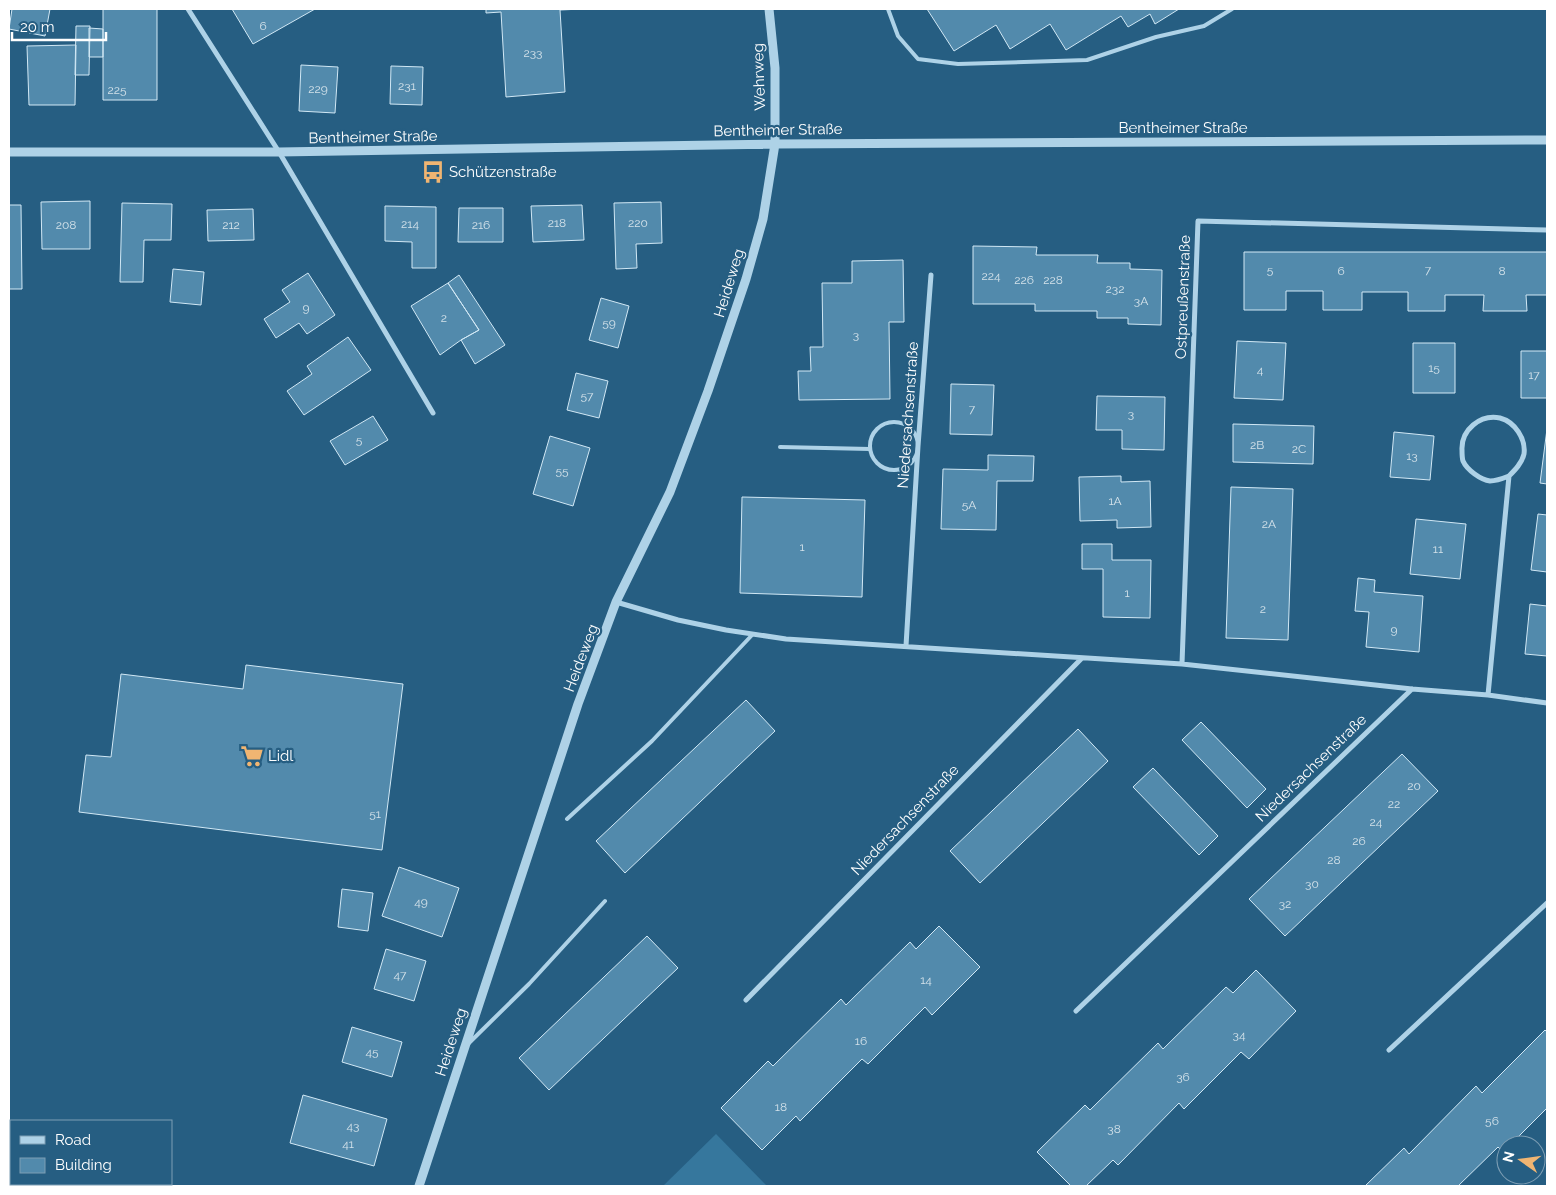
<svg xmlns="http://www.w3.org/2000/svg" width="1556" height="1195" viewBox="0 0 1556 1195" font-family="Raleway,sans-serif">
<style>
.green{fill:#36779d}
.building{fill:#528aac;stroke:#d1e8f5}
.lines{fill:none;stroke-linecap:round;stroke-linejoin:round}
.service{stroke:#aed2e7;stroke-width:4}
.minor{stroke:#aed2e7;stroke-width:5}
.tertiary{stroke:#aed2e7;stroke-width:9}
.labels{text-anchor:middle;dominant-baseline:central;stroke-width:4.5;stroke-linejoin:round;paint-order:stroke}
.number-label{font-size:12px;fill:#d4e2ea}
.street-label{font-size:15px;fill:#fff;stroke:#265e82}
.poi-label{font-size:15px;fill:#fff;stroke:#265e82;text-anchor:start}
</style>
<rect width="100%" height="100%" fill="#265e82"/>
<!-- green -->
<path class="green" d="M716,1134L767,1186H663Z"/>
<!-- building -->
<path class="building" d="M12,9H50L45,36L9,29Z
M103,9H157V100H103Z
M232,9H315L253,44Z
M486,9H582L560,10L565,92L506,97L501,12L486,13Z
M927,9H1179L1155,24L1150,14L1128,27L1121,16L1066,50L1050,24L1010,49L996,25L954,51Z
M76,26H90L89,75H75Z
M89,28L103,29V57H89Z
M76,45L75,105H29L27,46Z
M301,65L338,67L335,113L299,111Z
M391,66L423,67L422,105L390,104Z
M90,201V249H42L41,202Z
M661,202L662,243L636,244L637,268L616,269L614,203Z
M122,203L172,204L171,240H144L143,282H120Z
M9,205H21L22,289H9Z
M582,205L584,240L533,242L531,206Z
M385,206L436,207V268H412V242L385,241Z
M459,208H503V242H458Z
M253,209L254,240L208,241L207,210Z
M973,246L1037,247L1036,255H1098L1097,263H1130V269L1162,270L1161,325L1128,324V318H1097V311H1035V304H973Z
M1244,252H1547V295H1526L1527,311H1483L1484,295H1445V311H1408V292H1362V310H1323V291H1286V310H1244Z
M903,260L904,322H889L890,399L799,400L798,371H811L810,347H823L822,283H852V261Z
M173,269L204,272L201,305L170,302Z
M308,273L335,315L307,334L299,323L276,338L264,319L290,302L282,290Z
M459,275L505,345L475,364L461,340L479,330L448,283Z
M448,283L479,330L461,340L440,355L411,306Z
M601,298L629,306L618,348L589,340Z
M348,337L371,370L304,415L287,391L312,374L307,366Z
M1237,341L1286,343L1283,400L1234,398Z
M1413,343H1455V393H1413Z
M1521,351H1547V398H1521Z
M576,373L608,381L599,418L567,410Z
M951,384L994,385L992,435L950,434Z
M1097,396L1165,397L1164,450L1122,449V430H1096Z
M373,416L388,440L345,465L330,441Z
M1233,424L1314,426L1313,464L1233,462Z
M1547,429V484L1540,483Z
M1394,432L1434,436L1430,480L1390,477Z
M550,436L590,448L573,506L533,494Z
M988,455L1034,456L1033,481H997L996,530L941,529L943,469L988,470Z
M1121,476V482L1150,481L1151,527L1117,528V520L1080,521L1079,477Z
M1231,487L1293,489L1288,640L1226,638Z
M742,497L865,500L862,597L740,593Z
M1538,514L1547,515V572L1531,570Z
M1416,519L1466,524L1460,579L1410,574Z
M1082,544H1112V560H1151L1150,618L1103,617V569H1082Z
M1358,578L1375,580L1374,592L1423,596L1419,652L1366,647L1369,612L1355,611Z
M1530,604L1547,606V656L1525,654Z
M246,665L403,684L382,850L79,812L86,755L111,757L121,674L243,689Z
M746,700L775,731L625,873L596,841Z
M1201,722L1266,789L1247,808L1182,740Z
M1078,729L1108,761L980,883L950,851Z
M1402,754L1438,791L1285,936L1249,899Z
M1153,768L1218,836L1199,855L1133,787Z
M399,867L459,888L442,937L382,916Z
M342,889L373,893L368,931L338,927Z
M939,926L980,967L932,1015L925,1007L868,1064L862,1059L800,1121L796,1116L762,1150L721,1108L768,1061L773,1066L841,999L846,1005L910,942L916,949Z
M647,936L678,968L549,1090L519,1058Z
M386,949L426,961L414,1001L374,989Z
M1256,970L1296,1011L1249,1059L1241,1052L1184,1109L1179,1103L1118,1165L1113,1160L1086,1186H1071L1037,1152L1085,1105L1090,1110L1158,1043L1163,1049L1226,987L1233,993Z
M352,1027L402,1042L392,1077L342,1062Z
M1545,1030L1547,1032V1108L1510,1145H1506V1149L1503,1152L1498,1147L1458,1186H1365L1404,1148L1409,1154L1476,1086L1482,1093Z
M303,1095L387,1119L374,1166L290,1143Z"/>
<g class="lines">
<!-- service -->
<path class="service" d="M888,9L898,36L918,59L958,64L1087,60L1156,37L1204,26L1232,9
M870 446a24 24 0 1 1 48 0a24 24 0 1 1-48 0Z
M780,447L870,449
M567,819L652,741L753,634
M468,1044L529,984L605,901"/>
<!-- minor -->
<path class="minor" d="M188,9L279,152L433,413
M616,602L678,620L726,630L786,639L1182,664L1412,689L1488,695L1547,703
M906,646L918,446L931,275
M1182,664L1198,221L1547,230
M1488,695L1509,476C1515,470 1522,463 1524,454C1526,439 1515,422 1500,418C1480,414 1461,430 1462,450C1462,453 1462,458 1463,461C1467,470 1481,480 1490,481C1496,481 1504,478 1509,476
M746,1000L1082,658
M1076,1011L1412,689
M1389,1050L1547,903"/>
<!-- tertiary -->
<path class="tertiary" d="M9,152H279L775,144L1547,140
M419,1186L578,704L616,602L670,492L708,391L746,279L763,219L775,144V68L769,9"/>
</g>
<!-- icons -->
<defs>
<symbol id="bus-bare" viewBox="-9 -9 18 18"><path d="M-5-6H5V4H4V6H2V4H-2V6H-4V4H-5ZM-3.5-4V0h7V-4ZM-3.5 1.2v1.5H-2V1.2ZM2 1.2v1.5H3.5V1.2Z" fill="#f0b572" stroke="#265e82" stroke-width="2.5" paint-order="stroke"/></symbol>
<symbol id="supermarket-bare" viewBox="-9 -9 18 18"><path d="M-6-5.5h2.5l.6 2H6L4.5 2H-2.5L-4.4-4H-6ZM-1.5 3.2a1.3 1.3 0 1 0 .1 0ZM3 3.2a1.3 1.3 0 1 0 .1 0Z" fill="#f0b572" stroke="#265e82" stroke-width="2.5" paint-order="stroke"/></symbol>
</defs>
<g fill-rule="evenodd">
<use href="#bus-bare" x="417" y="156" width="32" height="32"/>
<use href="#supermarket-bare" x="236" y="740" width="32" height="32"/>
</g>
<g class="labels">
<!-- number labels -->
<g class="number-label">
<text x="263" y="26">6</text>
<text x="533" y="53">233</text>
<text x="407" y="86">231</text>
<text x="318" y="89">229</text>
<text x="117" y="90">225</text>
<text x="557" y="223">218</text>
<text x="638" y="223">220</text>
<text x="410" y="224">214</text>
<text x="66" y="225">208</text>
<text x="231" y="225">212</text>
<text x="481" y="225">216</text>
<text x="1270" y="270">5</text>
<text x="1428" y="270">7</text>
<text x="1341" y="271">6</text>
<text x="1502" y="271">8</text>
<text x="991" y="276">224</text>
<text x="1024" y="280">226</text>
<text x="1053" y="280">228</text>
<text x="1115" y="289">232</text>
<text x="1141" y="301">3A</text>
<text x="306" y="308">9</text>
<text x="444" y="318">2</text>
<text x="609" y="323">59</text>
<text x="856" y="335">3</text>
<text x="1434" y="368">15</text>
<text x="1260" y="370">4</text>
<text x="1534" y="375">17</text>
<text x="587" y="396">57</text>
<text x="972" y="409">7</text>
<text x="1131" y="414">3</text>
<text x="359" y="440">5</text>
<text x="1257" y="445">2B</text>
<text x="1299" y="449">2C</text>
<text x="1412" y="456">13</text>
<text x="562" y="471">55</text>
<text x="1115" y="501">1A</text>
<text x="969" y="505">5A</text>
<text x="1269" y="524">2A</text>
<text x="802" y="547">1</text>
<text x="1438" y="549">11</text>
<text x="1127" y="593">1</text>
<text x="1263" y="609">2</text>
<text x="1394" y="630">9</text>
<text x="1414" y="786">20</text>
<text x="1394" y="804">22</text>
<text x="375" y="814">51</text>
<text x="1376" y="822">24</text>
<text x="1359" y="841">26</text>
<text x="1334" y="860">28</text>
<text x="1312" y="884">30</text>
<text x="421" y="902">49</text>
<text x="1285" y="904">32</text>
<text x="400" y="975">47</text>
<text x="926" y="980">14</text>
<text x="1239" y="1035">34</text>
<text x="861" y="1041">16</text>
<text x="372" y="1052">45</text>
<text x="1183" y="1077">36</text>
<text x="781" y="1107">18</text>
<text x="1492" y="1121">56</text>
<text x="353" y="1126">43</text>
<text x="1114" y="1129">38</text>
<text x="348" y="1144">41</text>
</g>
<!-- street labels -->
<g class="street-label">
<text transform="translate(759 77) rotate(-92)">Wehrweg</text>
<text x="1183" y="128">Bentheimer Straße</text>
<text transform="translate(778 130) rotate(-1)">Bentheimer Straße</text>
<text transform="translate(373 137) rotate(-1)">Bentheimer Straße</text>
<text transform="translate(729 283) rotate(-73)">Heideweg</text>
<text transform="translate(1183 297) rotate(-88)">Ostpreußenstraße</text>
<text transform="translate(908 415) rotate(-86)">Niedersachsenstraße</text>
<text transform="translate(581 658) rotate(-69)">Heideweg</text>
<text transform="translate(1311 768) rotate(-44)">Niedersachsenstraße</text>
<text transform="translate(905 820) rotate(-46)">Niedersachsenstraße</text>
<text transform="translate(451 1042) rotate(-72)">Heideweg</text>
</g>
<!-- poi labels -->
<g class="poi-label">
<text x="449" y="172">Schützenstraße</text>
<text x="268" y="756">Lidl</text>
</g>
</g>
<!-- border -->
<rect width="1556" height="1195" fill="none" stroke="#ffffff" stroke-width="20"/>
<!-- legend -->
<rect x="10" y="1120" width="162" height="65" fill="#265e82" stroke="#7d9eb4"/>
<rect x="20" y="1136" width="25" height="8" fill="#aed2e7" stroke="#7d9eb4"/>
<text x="55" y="1145" font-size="15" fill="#ffffff">Road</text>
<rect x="20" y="1158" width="25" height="15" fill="#528aac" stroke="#7d9eb4"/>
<text x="55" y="1170" font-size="15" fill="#ffffff">Building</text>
<!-- north arrow -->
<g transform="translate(1521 1160) rotate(284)"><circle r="24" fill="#265e82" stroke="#7d9eb4"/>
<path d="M0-4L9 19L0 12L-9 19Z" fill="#f0b572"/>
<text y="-8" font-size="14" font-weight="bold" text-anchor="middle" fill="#ffffff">N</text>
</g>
<!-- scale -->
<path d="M12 32v8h94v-8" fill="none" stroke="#ffffff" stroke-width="2.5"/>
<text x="20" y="32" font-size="15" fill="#ffffff" stroke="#265e82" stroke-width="4" paint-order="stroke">20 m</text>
</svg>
